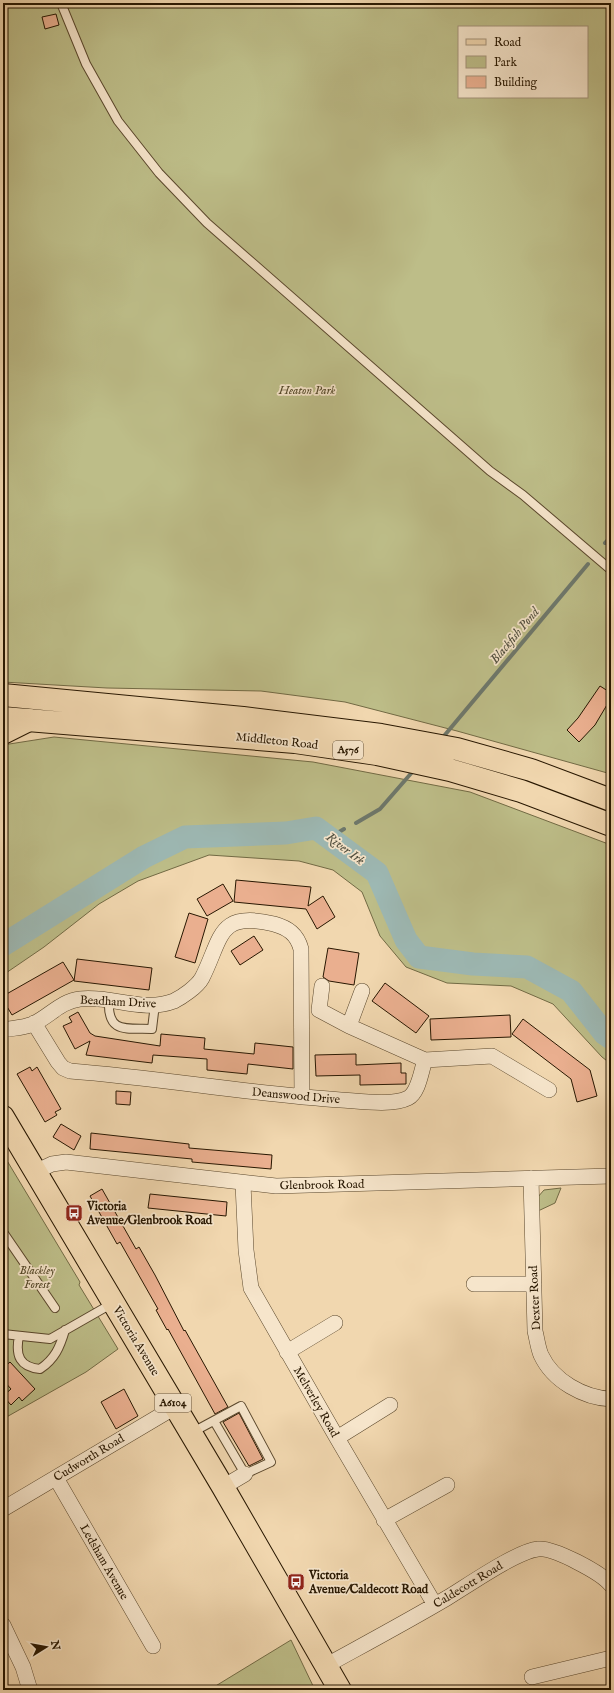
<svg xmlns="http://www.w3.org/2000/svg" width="614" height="1693" viewBox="0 0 614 1693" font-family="'IM FELL English',serif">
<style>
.green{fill:#bdbd88;stroke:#726a44;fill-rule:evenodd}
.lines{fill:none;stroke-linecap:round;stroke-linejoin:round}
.stream{stroke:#6e786c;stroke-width:4}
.river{stroke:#9db8b3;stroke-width:23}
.building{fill:#eaaf8f;stroke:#281701}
.service-casing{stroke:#5a472c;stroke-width:10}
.minor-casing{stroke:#5a472c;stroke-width:16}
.primary-casing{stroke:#281701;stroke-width:24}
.trunk-casing{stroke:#281701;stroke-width:24}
.service{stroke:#f6e5cb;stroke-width:8}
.minor{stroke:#f6e5cb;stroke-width:15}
.primary{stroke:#f1d7af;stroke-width:22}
.trunk{stroke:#f1d7af;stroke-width:22}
.labels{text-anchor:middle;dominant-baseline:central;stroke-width:3.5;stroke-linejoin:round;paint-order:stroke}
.shield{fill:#f6e5cb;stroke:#66553e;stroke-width:1}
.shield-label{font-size:11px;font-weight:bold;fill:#281701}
.park-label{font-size:12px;font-style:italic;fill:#55492a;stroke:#f6e5cb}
.street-label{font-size:12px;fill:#281701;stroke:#f6e5cb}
.poi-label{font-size:12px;font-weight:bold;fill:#281701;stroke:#f6e5cb;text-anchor:start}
.water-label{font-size:13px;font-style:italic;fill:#514f3f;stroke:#f6e5cb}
</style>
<rect width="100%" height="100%" fill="#f1d7af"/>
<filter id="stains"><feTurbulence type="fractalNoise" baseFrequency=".005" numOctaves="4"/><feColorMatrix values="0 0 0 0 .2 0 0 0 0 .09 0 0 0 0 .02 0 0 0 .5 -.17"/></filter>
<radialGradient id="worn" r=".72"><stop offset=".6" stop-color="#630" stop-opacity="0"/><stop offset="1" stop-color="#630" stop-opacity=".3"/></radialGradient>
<!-- green -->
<path class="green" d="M3,3H611V774L457,731L345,702L261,691L107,688L3,682ZM459,27H587V97H459Z
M54,737L313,762L470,792L611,845V1064L602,1057L553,1004L511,986L447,983L406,967L380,936L362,892L333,870L299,861L209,855L138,881L99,904L44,947L3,975V745Z
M3,1154L80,1282L79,1285L118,1349L86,1372L3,1419Z
M561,1188L555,1203L538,1211L537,1198L544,1190Z
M291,1640L315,1690H209Z"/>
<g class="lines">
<!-- stream -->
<path class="stream" d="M605,543L611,537
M444,736L588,564
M356,823L380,809L414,770
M329,838L344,829"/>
<!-- river -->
<path class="river" d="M3,945L144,857L185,837L286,833L316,828L377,873L406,940L419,957L473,964L527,967L571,991L605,1034L611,1038"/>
</g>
<!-- building -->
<path class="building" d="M56,14L59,25L45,29L42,17Z
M600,686L611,693V698L595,725L579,742L567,730L578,718Z
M236,880L311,887L308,906L323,896L335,917L317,929L306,909L234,902Z
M223,884L233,901L207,916L197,899Z
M189,913L208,919L195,963L175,957Z
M254,936L263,950L240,965L231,951Z
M328,948L359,953L354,985L329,981L323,977Z
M77,959L152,968L149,990L74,981Z
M63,962L74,980L12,1015L3,1000V996Z
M385,983L429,1016L416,1033L372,1001Z
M78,1012L90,1033L95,1036L160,1046L161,1034L205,1038L204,1049L254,1054L255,1043L293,1047V1069L248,1064L247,1074L207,1070V1059L153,1055L152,1063L86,1055L90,1041L75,1049L63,1026L72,1022L69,1017Z
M510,1015L511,1037L431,1040L430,1019Z
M523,1019L590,1070L597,1096L577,1102L571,1079L512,1034Z
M356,1054V1065L401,1063V1073H406V1084L360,1085V1075L316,1076L315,1055Z
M30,1067L32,1071L37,1067L61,1109L55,1112L57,1115L45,1122L17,1074Z
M116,1091L131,1092L130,1105L116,1104Z
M61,1124L81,1136L74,1150L53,1137Z
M91,1133L189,1144V1148L272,1155L271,1169L192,1162V1159L90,1149Z
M102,1189L136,1249L139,1247L155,1275L184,1331L185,1330L228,1407L215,1414L168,1329L167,1330L156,1310L158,1309L120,1242L117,1244L90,1196Z
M150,1194L227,1202L226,1216L148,1208Z
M10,1362L35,1389L22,1401L19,1397L11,1405L3,1396L11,1389L3,1380V1368Z
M124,1389L138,1416L116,1429L101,1402Z
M239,1413L263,1459L249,1466L223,1422Z"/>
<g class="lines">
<defs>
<path id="service" d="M61,3L86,64L118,121L159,173L207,223L490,471L523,495L611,570
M109,1000C107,1034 126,1028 152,1029L155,1004
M3,1232L55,1308
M3,1334L50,1339L113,1303
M19,1336C15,1356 20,1367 40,1369C55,1359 60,1347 65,1330
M191,1433L241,1406L271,1462L245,1474L214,1421"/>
<path id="minor" d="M322,986L319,1010L349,1026
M362,991L349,1026L425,1060
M34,1023L58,1062L63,1068L70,1071C161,1078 250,1094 341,1100C358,1101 393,1106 408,1098C419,1092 421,1071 425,1060L492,1056L549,1090
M3,1030C13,1028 23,1028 33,1024C50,1016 61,1001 80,999C111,995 143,1013 174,1001C182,997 197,987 202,978C222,939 217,910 274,924C288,928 297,934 301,949L302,1097
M35,1172L52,1164L66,1162L276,1186L611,1176
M531,1178L535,1331C537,1339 538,1348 541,1355C553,1381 584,1398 611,1399
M243,1184L246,1250L251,1288L337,1438L435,1605
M474,1284H534
M287,1352L335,1323
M337,1438L390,1405
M56,1478L153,1646
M223,1487L245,1474
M3,1509L175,1407
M384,1520L447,1485
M3,1625L23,1667L30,1690
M327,1665C367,1643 408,1621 447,1598C467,1586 517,1551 538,1549C553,1547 602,1573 611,1585
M532,1677L611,1658"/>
<path id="primary" d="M3,733L29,720
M3,1117L223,1487L340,1690"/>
<path id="trunk" d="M3,695L243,718L381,735L457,749L531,770L611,800
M3,718L295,742L377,754L450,770L521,791L611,825"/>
</defs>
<!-- service casing -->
<use href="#service" class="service-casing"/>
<!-- minor casing -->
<use href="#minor" class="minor-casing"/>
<!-- primary casing -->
<use href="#primary" class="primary-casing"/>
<!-- trunk casing -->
<use href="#trunk" class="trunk-casing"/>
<!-- service -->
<use href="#service" class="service"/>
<!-- minor -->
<use href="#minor" class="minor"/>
<!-- primary -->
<use href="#primary" class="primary"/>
<!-- trunk -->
<use href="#trunk" class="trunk"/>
</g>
<!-- icons -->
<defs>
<symbol id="bus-square" viewBox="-11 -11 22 22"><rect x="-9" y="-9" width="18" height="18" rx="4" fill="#8f2418" stroke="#f6e5cb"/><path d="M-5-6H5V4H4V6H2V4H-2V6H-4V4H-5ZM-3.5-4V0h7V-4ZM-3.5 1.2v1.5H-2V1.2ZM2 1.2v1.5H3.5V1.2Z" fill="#fff"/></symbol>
</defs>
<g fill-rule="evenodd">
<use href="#bus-square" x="64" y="1203" width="20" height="20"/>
<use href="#bus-square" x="286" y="1572" width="20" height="20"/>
</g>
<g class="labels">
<!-- shield labels -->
<g class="shield">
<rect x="333" y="741" width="30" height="18" rx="3"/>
<rect x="155" y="1394" width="36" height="18" rx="3"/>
</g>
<g class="shield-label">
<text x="348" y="750">A576</text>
<text x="173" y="1403">A6104</text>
</g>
<!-- park labels -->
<g class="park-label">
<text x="307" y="390">Heaton Park</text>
<text x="37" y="1270">Blackley<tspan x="37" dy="14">Forest</tspan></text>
</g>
<!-- street labels -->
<g class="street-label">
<text transform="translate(277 741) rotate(6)">Middleton Road</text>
<text transform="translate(118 1002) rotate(3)">Beadham Drive</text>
<text transform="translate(296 1096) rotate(5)">Deanswood Drive</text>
<text transform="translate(322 1185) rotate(-1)">Glenbrook Road</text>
<text transform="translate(535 1298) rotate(-93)">Dexter Road</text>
<text transform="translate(136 1341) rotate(59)">Victoria Avenue</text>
<text transform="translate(316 1402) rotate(60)">Melverley Road</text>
<text transform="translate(89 1458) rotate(-31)">Cudworth Road</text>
<text transform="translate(104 1562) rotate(60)">Ledsham Avenue</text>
<text transform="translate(468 1585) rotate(-31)">Caldecott Road</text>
</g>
<!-- poi labels -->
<g class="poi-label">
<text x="87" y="1206">Victoria<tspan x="87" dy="14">Avenue/Glenbrook Road</tspan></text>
<text x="309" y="1575">Victoria<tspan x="309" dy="14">Avenue/Caldecott Road</tspan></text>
</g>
<!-- water labels -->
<g class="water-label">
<text transform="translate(515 636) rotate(-50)">Blackfish Pond</text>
<text transform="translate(345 849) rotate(37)">River Irk</text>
</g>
</g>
<!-- margin -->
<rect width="614" height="1693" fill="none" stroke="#f1d7af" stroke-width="16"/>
<rect x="4" y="4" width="606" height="1685" fill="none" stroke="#281701" stroke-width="2"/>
<rect x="8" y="8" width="598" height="1677" fill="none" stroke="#281701"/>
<!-- legend -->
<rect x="458" y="26" width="130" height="72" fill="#f6e5cb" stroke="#a4937a"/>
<rect x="466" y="39" width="20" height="6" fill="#f1d7af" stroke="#a4937a"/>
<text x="494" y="46" font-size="12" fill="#281701">Road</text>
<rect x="466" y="56" width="20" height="12" fill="#bdbd88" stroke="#a4937a"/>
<text x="494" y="66" font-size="12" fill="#281701">Park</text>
<rect x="466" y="76" width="20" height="12" fill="#eaaf8f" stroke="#a4937a"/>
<text x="494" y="86" font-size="12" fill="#281701">Building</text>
<!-- north arrow -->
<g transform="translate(46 1647) rotate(79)" stroke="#f6e5cb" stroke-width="3" paint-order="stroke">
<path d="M0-3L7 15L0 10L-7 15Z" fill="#281701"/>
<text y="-6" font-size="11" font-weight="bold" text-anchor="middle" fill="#281701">N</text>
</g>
<rect width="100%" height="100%" filter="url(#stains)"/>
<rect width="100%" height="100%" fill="url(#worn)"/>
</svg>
